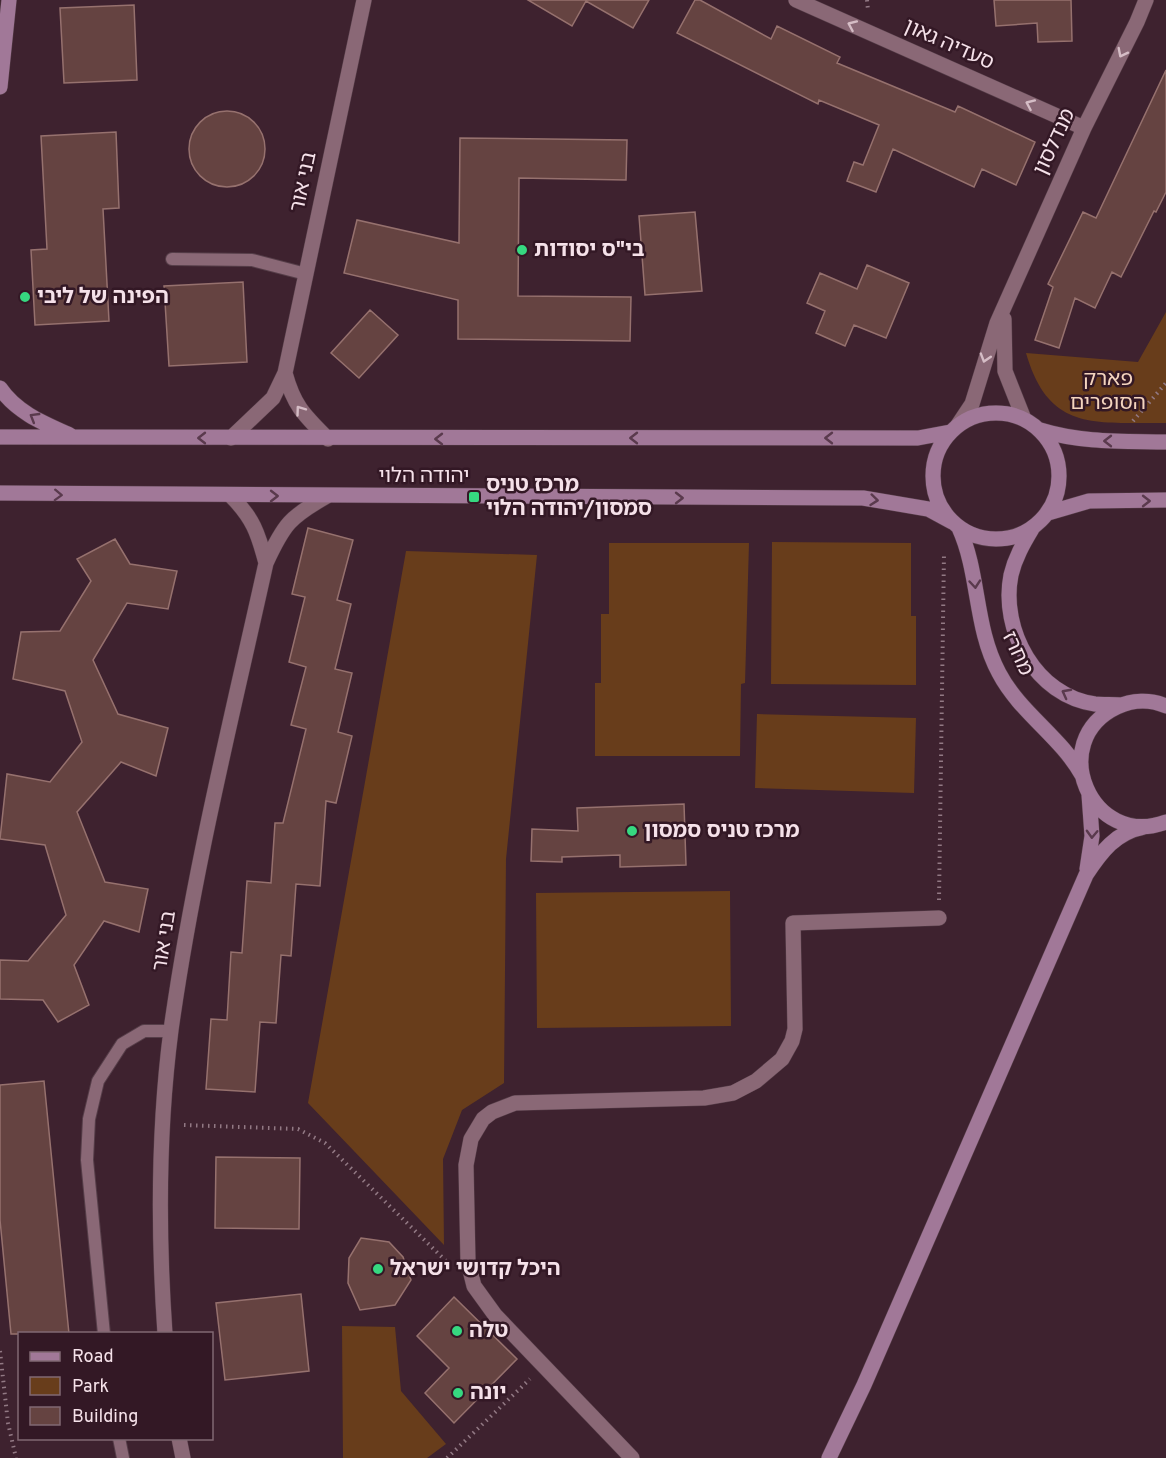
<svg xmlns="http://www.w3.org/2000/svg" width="1166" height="1458" viewBox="0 0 1166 1458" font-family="Overpass,'Noto Sans Hebrew',sans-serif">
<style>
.green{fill:#683d1b}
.building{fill:#654341;stroke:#96716e;stroke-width:1.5}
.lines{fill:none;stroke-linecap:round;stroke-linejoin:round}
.lane-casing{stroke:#563e49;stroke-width:14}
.street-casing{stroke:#563e49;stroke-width:16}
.secondary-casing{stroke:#563e49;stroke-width:16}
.path{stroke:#927984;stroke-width:4;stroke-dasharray:1.5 4.5;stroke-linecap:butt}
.lane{stroke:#8a6876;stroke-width:12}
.street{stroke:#8a6876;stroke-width:15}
.secondary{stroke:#a17898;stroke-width:15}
.oneway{stroke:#d5bdc6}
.oneway2{stroke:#5a3a4d}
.poi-dot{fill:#36d880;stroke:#331825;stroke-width:2}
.labels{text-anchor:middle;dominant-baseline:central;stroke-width:5;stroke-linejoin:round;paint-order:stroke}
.street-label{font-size:21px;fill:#f5e1e9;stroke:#331825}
.poi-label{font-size:21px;font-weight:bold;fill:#f5e1e9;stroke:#331825;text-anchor:start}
.park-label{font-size:21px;fill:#f4d4be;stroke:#331825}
</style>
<rect width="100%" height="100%" fill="#3e222f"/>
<!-- green -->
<path class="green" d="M1166,312V423C1096,422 1049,433 1026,353L1138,362Z
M772,542L911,543V616H916V685L771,684Z
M609,543H749L745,683L741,684L740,756H595V683H601V614H609Z
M406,551L537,555L506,859L504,1083L462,1110L443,1159L444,1245L308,1103Z
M757,714L916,718L914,793L755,788Z
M730,891L731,1026L537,1028L536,893Z
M342,1326L395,1327L401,1391L446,1444L427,1458H343Z"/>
<!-- building -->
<path class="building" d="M528,0H649L633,28L586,1L572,26Z
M695,0H700L771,39L777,26L840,57L837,63L955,112L958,106L1035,142L1016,185L982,169L974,187L893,149L876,192L847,181L854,162L863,165L879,125L819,100L818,104L677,33Z
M994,0H1071L1072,41L1038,42L1037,23L996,26Z
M134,5L137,80L64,83L60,8Z
M1166,70V192L1156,212L1154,211L1121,277L1112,272L1095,308L1075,298L1059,348L1035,340L1053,287L1048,284L1083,212L1096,218Z
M189 149a38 38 0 1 1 76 0a38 38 0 1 1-76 0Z
M116,132L119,208L103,209L109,321L35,325L31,250L47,249L41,136Z
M460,138L627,140L626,180L519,178L518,296L631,297L630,341L458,339V300L344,273L357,220L459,243Z
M695,212L702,291L645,295L639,216Z
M867,265L909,283L886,338L854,325L845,346L816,333L825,311L807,303L820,273L857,289Z
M243,282L247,362L169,366L164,286Z
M370,310L398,335L359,378L331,353Z
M308,528L353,540L337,600L351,604L335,669L352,673L338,732L352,736L336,803L326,801L320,886L296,884L291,956L281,955L276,1023L260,1022L255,1092L206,1089L211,1019L227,1020L231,952L242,953L247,881L271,883L275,823H283L306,729L291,725L306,667L289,662L305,597L292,594Z
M115,539L130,564L177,571L168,609L127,603L93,660L118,714L168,728L156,776L121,762L77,812L105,882L148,889L139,932L104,921L74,965L89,1005L58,1022L43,1000L0,999V960L28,961L66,915L45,845L0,839L7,774L50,782L82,742L65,691L13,679L21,632L60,631L91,581L77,559Z
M684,804L686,865L620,867V855L562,857V862L531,861L532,829L578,831L577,808Z
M44,1081L69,1334H11L0,1220V1085Z
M216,1157L300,1158L299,1229L215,1228Z
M361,1238L389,1242L403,1257L411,1280L395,1305L360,1310L348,1283L349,1258Z
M301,1294L309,1371L225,1380L216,1303Z
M454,1297L517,1359L454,1423L425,1393L449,1368L417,1336Z"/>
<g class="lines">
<defs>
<path id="lane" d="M172,259L252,260L306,274
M104,1334L87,1160L89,1119L98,1081L122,1044L144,1031H171
M119,1438L123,1458"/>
<path id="street" d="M796,0L1084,128
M1004,319L1005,371L1024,419
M285,373C294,406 304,415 328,439
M958,425L972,404L997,323L1084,128L1137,22L1146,0
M231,438L273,398L285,373L364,0
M231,496C253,518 258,533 266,563
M165,1334C158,1233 158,1130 171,1030C193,872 232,717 266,563C284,524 290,517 327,496
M179,1438L183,1458
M632,1458L495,1315L474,1286L468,1262L466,1165L471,1139L483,1119L492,1112L515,1103L704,1098L733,1093L756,1081L782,1059L792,1041L795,1029L793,923L939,918"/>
<path id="secondary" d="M0,87L9,0
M0,388C16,412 43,423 70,435
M933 476a63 63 0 1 1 126 0a63 63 0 1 1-126 0Z
M1040,430C1082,443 1123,441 1166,442
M0,437L918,438L950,432
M0,493L863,498L928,509L952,522
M1048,513L1089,501L1166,500
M959,528C980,574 974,627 999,673C1020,713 1060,736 1082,775
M1032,529C1023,544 1015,558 1011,575C1000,630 1036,696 1095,704C1104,705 1113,704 1122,705
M1166,706C1150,699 1132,700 1117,707C1045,741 1091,850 1166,822
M1087,869L1092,836L1089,795
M829,1458L864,1385L1086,875C1101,852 1116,832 1144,827"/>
</defs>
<!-- lane casing -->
<use href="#lane" class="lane-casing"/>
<!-- street casing -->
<use href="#street" class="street-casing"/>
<!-- secondary casing -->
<use href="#secondary" class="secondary-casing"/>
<!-- path -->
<path class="path" d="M867,0L868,10
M1133,421L1166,383
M939,900L944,553
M184,1125L298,1129L325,1143L448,1263
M0,1351L8,1423L16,1458
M447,1458L530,1379"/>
<!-- lane -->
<use href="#lane" class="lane"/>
<!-- street -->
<use href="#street" class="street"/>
<!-- secondary -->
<use href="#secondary" class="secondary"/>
</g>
<!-- one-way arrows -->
<defs><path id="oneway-chevron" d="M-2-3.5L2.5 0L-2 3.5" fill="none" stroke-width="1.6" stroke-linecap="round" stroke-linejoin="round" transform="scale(1.5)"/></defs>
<g class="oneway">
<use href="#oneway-chevron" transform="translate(852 25) rotate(-156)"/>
<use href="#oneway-chevron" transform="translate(1122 53) rotate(117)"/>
<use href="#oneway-chevron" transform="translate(1030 104) rotate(-156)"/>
<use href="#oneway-chevron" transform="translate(985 358) rotate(107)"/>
<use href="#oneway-chevron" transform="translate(300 410) rotate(-126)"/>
</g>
<g class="oneway2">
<use href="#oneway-chevron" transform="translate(34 417) rotate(-149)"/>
<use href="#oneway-chevron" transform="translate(202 438) rotate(-180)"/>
<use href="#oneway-chevron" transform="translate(634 438) rotate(180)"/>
<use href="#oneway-chevron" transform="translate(829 438) rotate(180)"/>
<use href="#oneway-chevron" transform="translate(439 439) rotate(180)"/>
<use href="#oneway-chevron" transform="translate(1108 441) rotate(-180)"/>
<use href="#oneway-chevron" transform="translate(58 495) rotate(2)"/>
<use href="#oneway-chevron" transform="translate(274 496)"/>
<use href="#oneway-chevron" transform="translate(679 498)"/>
<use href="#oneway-chevron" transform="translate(874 500) rotate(6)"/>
<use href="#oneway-chevron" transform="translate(1146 501)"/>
<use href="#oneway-chevron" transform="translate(975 584) rotate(85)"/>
<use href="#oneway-chevron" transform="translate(1066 693) rotate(-152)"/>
<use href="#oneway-chevron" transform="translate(1092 834) rotate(92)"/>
</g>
<!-- markers -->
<g class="poi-dot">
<circle cx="522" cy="250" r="6"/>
<circle cx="25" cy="297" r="6"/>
<rect x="468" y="491" width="12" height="12" rx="3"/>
<circle cx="632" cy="831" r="6"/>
<circle cx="378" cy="1269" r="6"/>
<circle cx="457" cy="1331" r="6"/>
<circle cx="458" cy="1393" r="6"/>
</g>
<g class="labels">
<!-- street labels -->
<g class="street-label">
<text transform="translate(949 45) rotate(24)">סעדיה גאון</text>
<text transform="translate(1055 142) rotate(-65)">מנדלסון</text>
<text transform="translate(304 182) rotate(-78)">בני אור</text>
<text x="424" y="476">יהודה הלוי</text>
<text transform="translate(1017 654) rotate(65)">מחרז</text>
<text transform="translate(165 941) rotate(-81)">בני אור</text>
</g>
<!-- poi labels -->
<g class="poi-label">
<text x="534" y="250">בי"ס יסודות</text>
<text x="37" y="297">הפינה של ליבי</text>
<text x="486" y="485">מרכז טניס<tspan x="486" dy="24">סמסון/יהודה הלוי</tspan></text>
<text x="644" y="831">מרכז טניס סמסון</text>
<text x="390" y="1269">היכל קדושי ישראל</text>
<text x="469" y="1331">טלה</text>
<text x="470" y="1393">יונה</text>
</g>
<!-- park labels -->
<g class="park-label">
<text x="1108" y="379">פארק<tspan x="1108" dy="24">הסופרים</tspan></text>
</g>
</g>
<!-- legend -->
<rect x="18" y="1332" width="195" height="108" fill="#331825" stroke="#816873" stroke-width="1.5"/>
<rect x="30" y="1352" width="30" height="9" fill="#a17898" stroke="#816873" stroke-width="1.5"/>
<text x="72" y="1362" font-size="18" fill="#f5e1e9">Road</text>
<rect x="30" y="1377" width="30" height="18" fill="#683d1b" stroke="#816873" stroke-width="1.5"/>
<text x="72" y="1392" font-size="18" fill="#f5e1e9">Park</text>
<rect x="30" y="1407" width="30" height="18" fill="#654341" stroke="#816873" stroke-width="1.5"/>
<text x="72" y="1422" font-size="18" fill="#f5e1e9">Building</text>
</svg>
